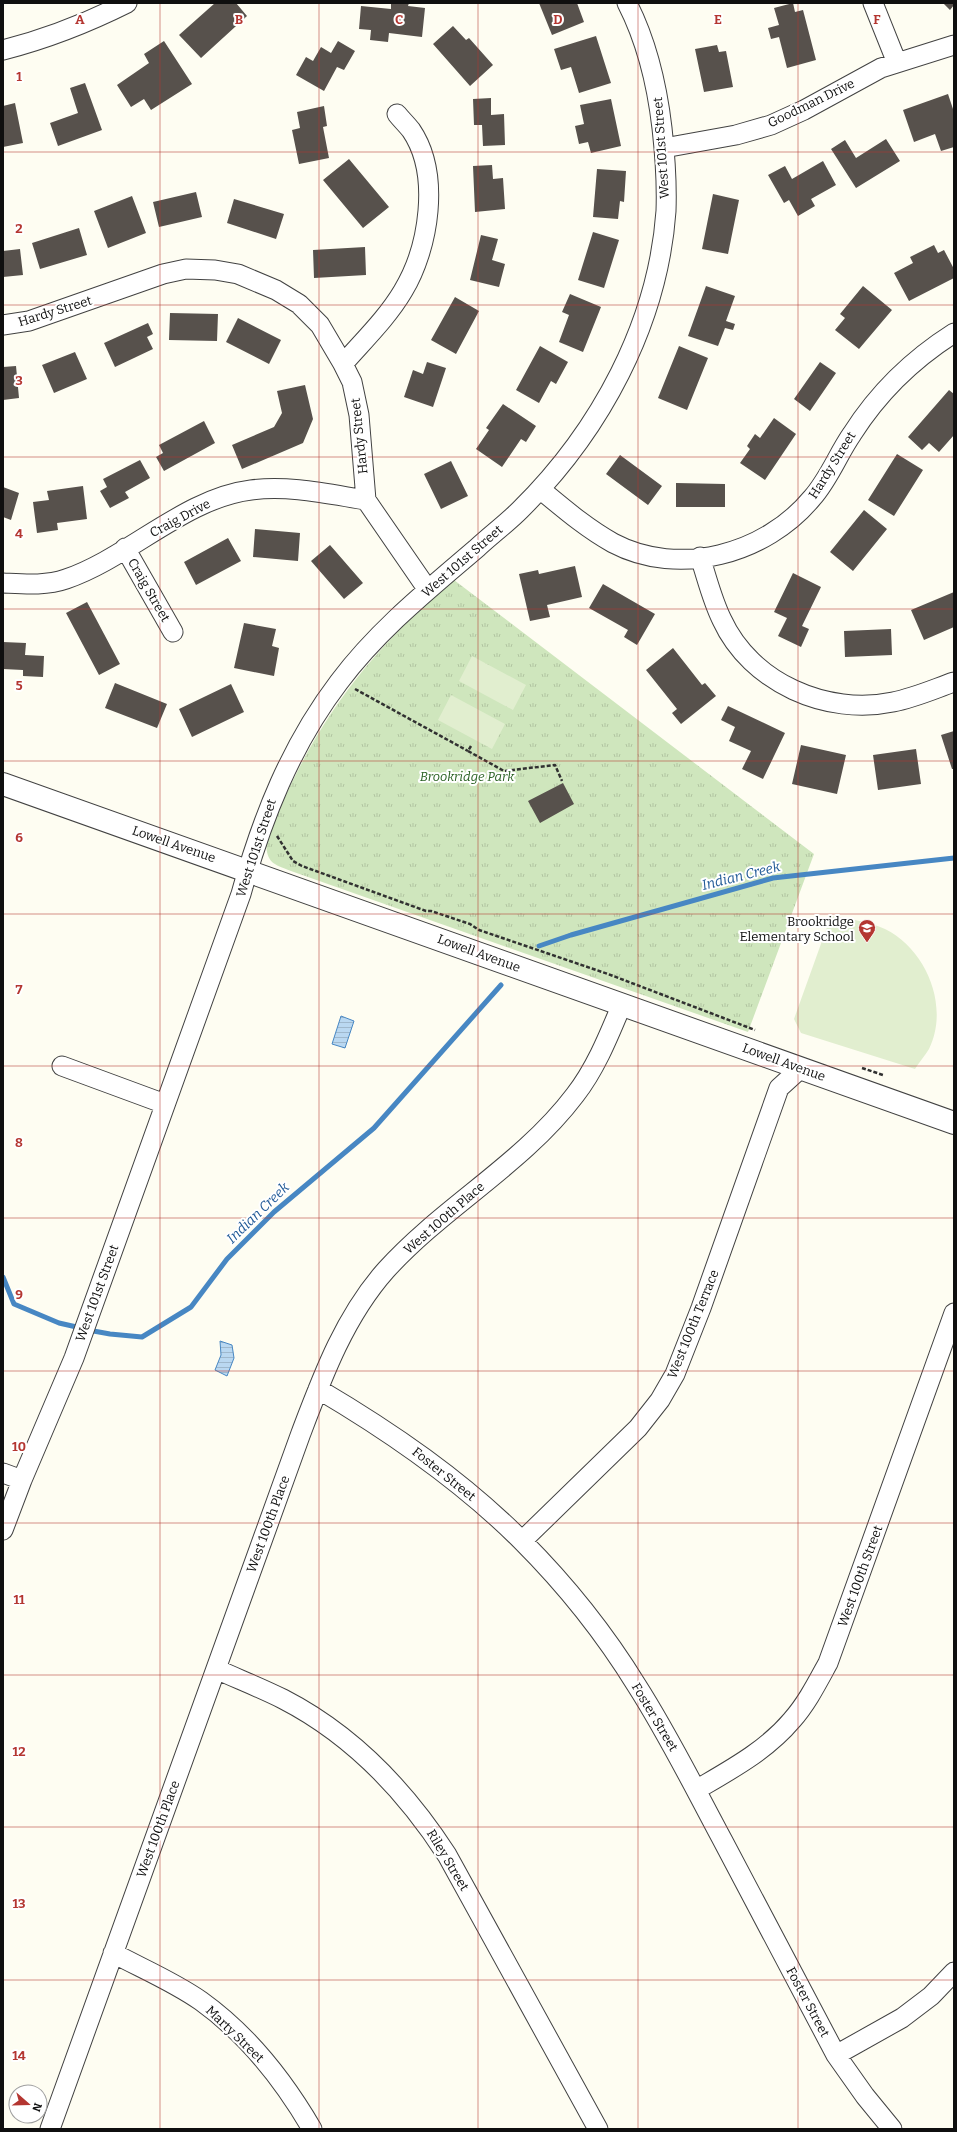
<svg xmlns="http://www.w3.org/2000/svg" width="957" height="2132" viewBox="0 0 957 2132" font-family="Bitter,serif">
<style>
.park{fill:url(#park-tufts)}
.pitch{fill:#e1eecf}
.water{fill:url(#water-rules);stroke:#4787c3}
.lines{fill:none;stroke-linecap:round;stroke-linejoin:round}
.stream{stroke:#4787c3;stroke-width:5}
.building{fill:#57514c}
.minor-casing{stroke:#424242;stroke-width:21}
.tertiary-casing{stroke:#424242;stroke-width:24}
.path{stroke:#313131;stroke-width:2.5;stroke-dasharray:4 2;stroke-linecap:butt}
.minor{stroke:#fff;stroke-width:19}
.tertiary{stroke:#fff;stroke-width:22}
.grid{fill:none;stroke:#b43631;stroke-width:1;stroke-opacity:0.55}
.labels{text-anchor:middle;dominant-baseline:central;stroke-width:4;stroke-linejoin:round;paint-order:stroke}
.street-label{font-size:13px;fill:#0f0f0f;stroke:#fff}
.park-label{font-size:13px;font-style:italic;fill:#2b6224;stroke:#fff}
.poi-label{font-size:13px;fill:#0f0f0f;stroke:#fff;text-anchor:end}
.water-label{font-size:14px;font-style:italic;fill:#215a97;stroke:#fff}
.grid-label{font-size:13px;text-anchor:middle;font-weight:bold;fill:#b43631;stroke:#fff;stroke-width:4;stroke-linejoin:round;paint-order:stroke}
</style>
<defs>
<pattern id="park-tufts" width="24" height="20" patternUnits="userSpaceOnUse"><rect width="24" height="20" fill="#cfe6bd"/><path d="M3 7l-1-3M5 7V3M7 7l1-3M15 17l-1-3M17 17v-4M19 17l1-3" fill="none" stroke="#b1c4a1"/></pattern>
<pattern id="water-rules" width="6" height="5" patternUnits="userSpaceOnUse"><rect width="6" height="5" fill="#bad8f1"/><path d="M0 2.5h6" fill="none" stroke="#9fb8cd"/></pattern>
</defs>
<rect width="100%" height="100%" fill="#fefdf2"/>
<!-- park -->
<path class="park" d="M454,580L814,854L748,1032L291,871C273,864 267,863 266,843C308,732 363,656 454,580Z"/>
<!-- pitch -->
<path class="pitch" d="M472,656L526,685L513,710L459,681Z
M451,695L505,724L492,749L438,720Z
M831,916C850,919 867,921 885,929C926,949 950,1006 929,1049C925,1056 919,1062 915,1069L801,1033L794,1019Z"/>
<!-- water -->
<path class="water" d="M341,1016L354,1021L345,1048L332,1044Z
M220,1341L232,1345L234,1358L227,1376L215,1370L221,1355Z"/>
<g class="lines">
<!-- stream -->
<path class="stream" d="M539,946L571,935L773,878L954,858
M3,1277L14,1304L59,1323L81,1328
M88,1330L110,1334L142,1337L191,1307L227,1259L274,1212L374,1128L501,985"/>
</g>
<!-- building -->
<path class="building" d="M215,3H236L247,16L201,58L179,35Z
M391,3H409L408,6L425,8L422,37L389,33L388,42L370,40L371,30L359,29L361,6L391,9Z
M539,3H577L584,22L552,35Z
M793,3L795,12L803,10L816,60L787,68L779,37L771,39L768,28L779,25L774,8Z
M943,3H954V5L950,10Z
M453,26L466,40L469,38L493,65L470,86L433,44Z
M596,36L611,83L579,93L571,67L561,70L554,49Z
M164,41L192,84L151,110L144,99L131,107L117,85L149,63L144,54Z
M338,41L355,51L344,70L337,67L324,91L296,75L306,57L313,61L321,47L331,53Z
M717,45L719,52L726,51L733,87L704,92L695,49Z
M85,83L102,130L58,146L50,123L78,113L70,88Z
M948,94L954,112V147L941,151L935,134L914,142L903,110Z
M491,98V115L504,114L505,145L483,146L482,125H474L473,99Z
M611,99L621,146L591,153L588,142L579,144L575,126L584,124L580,105Z
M15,103L23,143L3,147V106Z
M324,106L327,126L323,127L329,158L299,164L292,130L300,128L297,112Z
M886,139L900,161L856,188L831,149L845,140L856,158Z
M349,159L389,207L363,228L323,180Z
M823,161L836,185L811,199L815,206L798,216L789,200L784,203L768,175L785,166L792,179Z
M492,165L493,179L503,178L505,209L475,212L473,166Z
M597,169L626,171L624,202L620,201L618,219L593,217Z
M196,192L202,217L159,227L153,202Z
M713,194L739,200L728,254L702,249Z
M132,196L146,233L108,248L94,211Z
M234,199L284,214L276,239L227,223Z
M79,228L87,255L40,269L32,243Z
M593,232L619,240L604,288L578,280Z
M481,235L498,239L492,260L505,264L499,287L470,280Z
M934,245L938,253L944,250L954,269V278L909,301L894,273L913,263L910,257Z
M365,247L366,275L314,278L313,250Z
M20,249L23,275L3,277V251Z
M706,286L735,296L726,321L735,324L733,330L725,328L718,346L688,336Z
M863,286L892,310L859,349L835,330L845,318L840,314Z
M570,294L601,307L583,352L559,342L569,315L562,312Z
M455,297L479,311L456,354L431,340Z
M170,313L218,314L217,341L169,340Z
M238,318L281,340L269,364L226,342Z
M148,323L153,334L147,337L153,349L115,367L104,343Z
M540,346L568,362L556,384L551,381L539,403L516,390Z
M679,346L708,358L687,410L658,398Z
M75,352L87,379L54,393L42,365Z
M427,362L446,368L433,407L404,397L413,370L423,374Z
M820,362L836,373L810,411L794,399Z
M16,366L19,398L3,400V367Z
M305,385L313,419L303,443L242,469L232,445L274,427L282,413L277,391Z
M949,390L954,394V435L939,452L929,443L922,450L908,437Z
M503,404L536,426L526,442L521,439L502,467L476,449L489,430L486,428Z
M774,418L796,434L765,480L740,463L750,449L747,446L755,434L760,438Z
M204,421L215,443L164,471L156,457L163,453L159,445Z
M897,454L923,470L894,516L868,500Z
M620,455L662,486L648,505L606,474Z
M140,460L150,478L125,492L129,498L110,508L100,491L107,487L103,479Z
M451,461L468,496L441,509L424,474Z
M676,483L725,484V507H676Z
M83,486L87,519L57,523L58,530L37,533L33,502L49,500L47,491Z
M3,487L19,493L11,520L3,517Z
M864,510L887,529L853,571L830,552Z
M255,529L300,533L298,561L253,557Z
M228,538L241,561L196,585L184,562Z
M330,545L363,583L344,599L311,561Z
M575,566L582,597L547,605L550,617L530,621L519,574L538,570L539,574Z
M793,573L821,587L802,626L809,629L801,647L778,636L787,618L774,612Z
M603,584L655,614L637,645L624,637L628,630L589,608Z
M954,592V627L924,640L911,610Z
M87,602L120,664L99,675L66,613Z
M244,623L276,629L272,646L279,648L274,676L234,668Z
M891,629L892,655L845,657L844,631Z
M3,642L26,643L25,655L44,656L43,677L23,676V670L3,669Z
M673,648L702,685L705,683L716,696L681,724L672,713L677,709L646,670Z
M115,683L167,704L157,728L105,708Z
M231,684L244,712L192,737L179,709Z
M728,706L785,733L763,779L742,769L751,751L729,741L735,727L721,720Z
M954,731V769H952L941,735Z
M801,745L846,755L837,794L792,784Z
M916,749L921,784L878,790L873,755Z
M563,783L574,804L540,823L528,801Z"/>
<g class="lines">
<defs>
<path id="minor" d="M873,3L897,63
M3,50C46,39 87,23 127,3
M664,148L736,135L771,125L804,110L881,68L954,45
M3,325L29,321L163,274L186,269L215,270L238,274L276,290L299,304L320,325L343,364L352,382L359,415L366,500L428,590
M343,364C364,340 387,318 403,291C429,248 441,174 411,130C407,125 401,119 397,114
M540,489C563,508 586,528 613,543C679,578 766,554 812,498C829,479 838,454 852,434C878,393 913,359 954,333
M125,548L173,632
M700,557C707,578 712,600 722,620C751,683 827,716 893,702C914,698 934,689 954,682
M3,583C24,584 46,586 66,579C128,558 185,498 251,490C289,485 328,494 366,500
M62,1066L165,1104
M318,1389C391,1432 461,1480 522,1541C565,1584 605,1634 637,1686C669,1736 695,1789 723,1841C760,1912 798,1983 836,2055L865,2096L892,2129
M3,1473L22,1480
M3,1530L22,1480L74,1358L241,894C262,818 291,745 339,682C378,630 428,590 477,548C491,535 507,523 520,510C600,431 658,324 666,211C667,184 665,155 662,128C657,85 647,42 627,3
M522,1541L638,1428L660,1400L675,1374L701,1308L779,1088L801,1068
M216,1669C238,1679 261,1688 283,1699C353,1735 405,1790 447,1855L598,2129
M696,1790C730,1770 766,1751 792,1720C807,1703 817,1683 828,1663L954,1313
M113,1953C143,1969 174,1982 201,2001C247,2034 284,2081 312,2129
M836,2055L902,2018L931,1996L954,1972
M50,2129L301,1433C323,1375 345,1316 386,1270C444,1206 523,1164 575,1095C596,1068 609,1035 622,1004"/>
<path id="tertiary" d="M3,784L954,1123"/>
</defs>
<!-- minor casing -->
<use href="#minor" class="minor-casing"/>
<!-- tertiary casing -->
<use href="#tertiary" class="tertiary-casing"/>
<!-- path -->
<path class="path" d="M355,689L468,751
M471,746L468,751L504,771L555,765L562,781
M277,836L293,861L302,866L426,911H431L470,924L479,930L608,974L755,1030
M862,1068L883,1075"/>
<!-- minor -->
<use href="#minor" class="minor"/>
<!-- tertiary -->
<use href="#tertiary" class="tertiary"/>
</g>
<!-- grid -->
<path class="grid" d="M160,3V2129M319,3V2129M478,3V2129M638,3V2129M798,3V2129M3,152H954M3,305H954M3,457H954M3,609H954M3,761H954M3,914H954M3,1066H954M3,1218H954M3,1371H954M3,1523H954M3,1675H954M3,1827H954M3,1980H954"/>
<!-- icons -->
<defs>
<symbol id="school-pin" viewBox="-11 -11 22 30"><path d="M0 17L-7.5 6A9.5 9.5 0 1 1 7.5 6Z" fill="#b43631" stroke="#fff"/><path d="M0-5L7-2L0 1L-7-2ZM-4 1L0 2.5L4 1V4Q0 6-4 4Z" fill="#fff"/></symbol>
</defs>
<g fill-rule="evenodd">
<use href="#school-pin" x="857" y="918" width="20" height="27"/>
</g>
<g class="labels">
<!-- street labels -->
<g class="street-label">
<text transform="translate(811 103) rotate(-26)">Goodman Drive</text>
<text transform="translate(661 148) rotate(-94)">West 101st Street</text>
<text transform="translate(55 311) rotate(-17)">Hardy Street</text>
<text transform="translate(359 436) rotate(-96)">Hardy Street</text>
<text transform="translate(832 465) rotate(-58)">Hardy Street</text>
<text transform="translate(180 518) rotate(-28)">Craig Drive</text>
<text transform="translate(462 561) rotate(-41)">West 101st Street</text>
<text transform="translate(149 590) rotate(60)">Craig Street</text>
<text transform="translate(174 844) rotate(19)">Lowell Avenue</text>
<text transform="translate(256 848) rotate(-72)">West 101st Street</text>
<text transform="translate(479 953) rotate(20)">Lowell Avenue</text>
<text transform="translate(784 1062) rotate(20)">Lowell Avenue</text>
<text transform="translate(444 1218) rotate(-41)">West 100th Place</text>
<text transform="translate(97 1293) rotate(-70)">West 101st Street</text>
<text transform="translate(693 1324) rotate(-68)">West 100th Terrace</text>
<text transform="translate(444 1474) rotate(39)">Foster Street</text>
<text transform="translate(268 1524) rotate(-70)">West 100th Place</text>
<text transform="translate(860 1576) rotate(-70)">West 100th Street</text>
<text transform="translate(655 1717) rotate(59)">Foster Street</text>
<text transform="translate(158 1829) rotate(-70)">West 100th Place</text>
<text transform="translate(448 1860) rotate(59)">Riley Street</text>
<text transform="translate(808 2002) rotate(62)">Foster Street</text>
<text transform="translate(235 2034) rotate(44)">Marty Street</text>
</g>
<!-- park labels -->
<g class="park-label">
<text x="467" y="776">Brookridge Park</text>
</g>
<!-- poi labels -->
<g class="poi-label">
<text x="854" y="921">Brookridge<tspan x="854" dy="15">Elementary School</tspan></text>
</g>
<!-- water labels -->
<g class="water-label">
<text transform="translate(741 876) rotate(-14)">Indian Creek</text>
<text transform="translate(258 1213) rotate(-44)">Indian Creek</text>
</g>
</g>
<g class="grid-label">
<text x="80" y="24">A</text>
<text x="239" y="24">B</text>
<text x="399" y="24">C</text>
<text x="558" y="24">D</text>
<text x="718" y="24">E</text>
<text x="877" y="24">F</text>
<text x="19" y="81">1</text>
<text x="19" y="233">2</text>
<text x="19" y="385">3</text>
<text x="19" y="538">4</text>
<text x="19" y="690">5</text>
<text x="19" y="842">6</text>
<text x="19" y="994">7</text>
<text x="19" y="1147">8</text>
<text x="19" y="1299">9</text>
<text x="19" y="1451">10</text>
<text x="19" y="1604">11</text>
<text x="19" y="1756">12</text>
<text x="19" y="1908">13</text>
<text x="19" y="2060">14</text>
</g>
<!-- border -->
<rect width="957" height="2132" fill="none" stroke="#0f0f0f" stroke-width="8"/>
<!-- north arrow -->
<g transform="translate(28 2104) rotate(110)"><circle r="19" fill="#ffffff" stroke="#9f9f9f"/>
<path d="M0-3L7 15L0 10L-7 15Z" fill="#b43631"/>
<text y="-6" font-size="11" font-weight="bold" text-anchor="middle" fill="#0f0f0f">N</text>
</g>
</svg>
